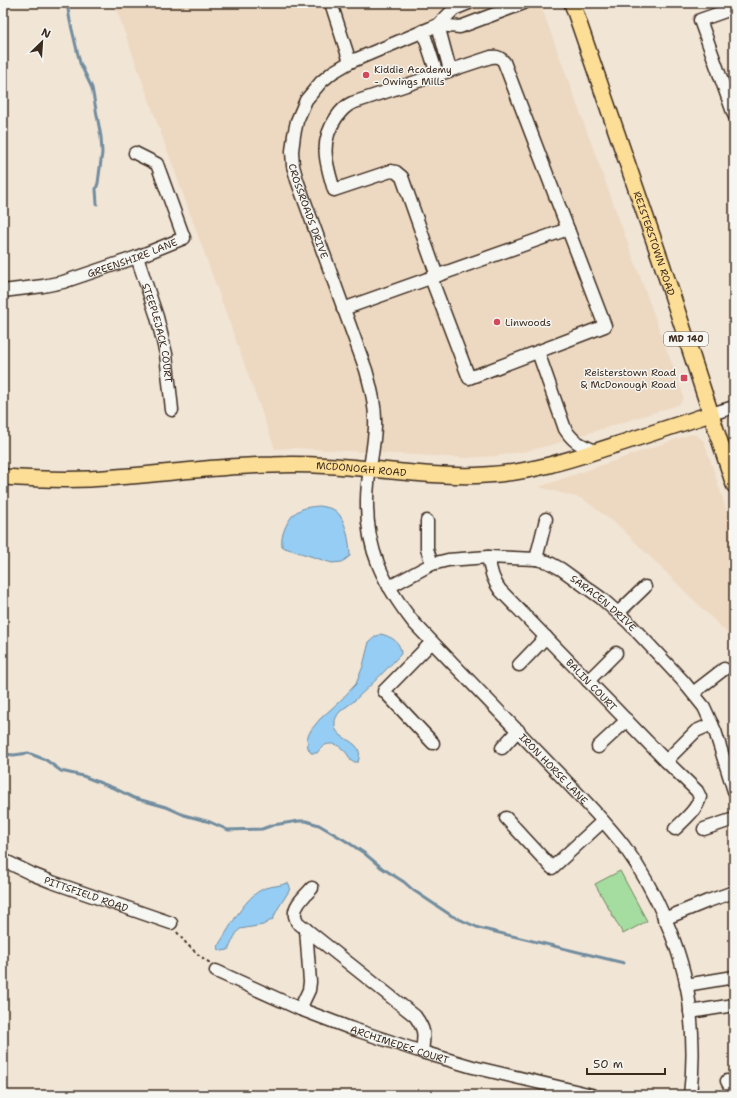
<svg xmlns="http://www.w3.org/2000/svg" width="737" height="1098" viewBox="0 0 737 1098" font-family="'Shantell Sans',sans-serif">
<style>
.built{fill:#edd9c2}
.green{fill:#a5dca0;stroke:#70835f}
.water{fill:#95cdf4;stroke:#718c9e}
.lines{fill:none;stroke-linecap:round;stroke-linejoin:round}
.stream{stroke:#718c9e;stroke-width:3}
.minor-casing{stroke:#3b2a1e;stroke-width:15}
.major-casing{stroke:#3b2a1e;stroke-width:18}
.path{stroke:#3b2a1e;stroke-width:2;stroke-dasharray:3 3;stroke-linecap:butt}
.minor{stroke:#f6f6f2;stroke-width:12}
.major{stroke:#fcde96;stroke-width:15}
.poi-dot{fill:#d1495b;stroke:#f6f6f2;stroke-width:1.5}
.labels{text-anchor:middle;dominant-baseline:central;stroke-width:3;stroke-linejoin:round;paint-order:stroke}
.shield{fill:#f6f6f2;stroke:#73675e;stroke-width:1}
.shield-label{font-size:9px;font-weight:bold;fill:#3b2a1e}
.poi-label{font-size:10px;fill:#3b2a1e;stroke:#f6f6f2;text-anchor:start}
.street-label{font-size:10px;fill:#3b2a1e;stroke:#f6f6f2}
</style>
<rect width="100%" height="100%" fill="#f1e5d6"/>
<filter id="ink" filterUnits="userSpaceOnUse"><feTurbulence type="fractalNoise" baseFrequency=".025" numOctaves="2"/><feDisplacementMap in="SourceGraphic" scale="8" xChannelSelector="R" yChannelSelector="G"/><feConvolveMatrix kernelMatrix="1 2 1 2 8 2 1 2 1" color-interpolation-filters="sRGB"/></filter>
<g filter="url(#ink)">
<!-- built -->
<path class="built" d="M114,3H540L683,394V399L681,402L678,405L551,445L527,451L496,456L465,458L295,448L275,449Z
M691,434L696,435L704,441L734,533V640L621,528L583,499L539,487Z"/>
<!-- green -->
<path class="green" d="M620,871L647,921L623,934L595,884Z"/>
<!-- water -->
<path class="water" d="M320,506C325,507 332,508 336,511C346,519 350,544 350,556L342,562L332,563L285,548L282,546C281,539 283,533 285,528C293,510 302,507 320,506Z
M381,634C392,637 401,642 401,654C386,670 371,685 355,700C351,704 345,707 341,711C338,713 335,719 335,722C332,742 367,738 358,762H355L351,761C348,753 339,743 330,744C324,744 320,749 317,753H311L308,748L307,738L311,730L320,719L340,701L356,684L363,666L369,642L375,637Z
M287,883L289,884L290,887L289,891L277,910L273,919L263,925L240,929C234,935 232,943 228,950L222,951L218,949L219,944C231,926 245,896 265,888C272,886 280,886 287,883Z"/>
<g class="lines">
<!-- stream -->
<path class="stream" d="M67,3L70,21L80,63L92,88L101,137L102,153L98,183L96,189L97,204
M3,754L14,755L28,753L46,760L61,771L83,776L116,789L134,798L166,807L184,815L210,822L228,830L262,829L273,825L299,821H306L319,825L346,841L364,853L382,868L404,882L413,890L452,916L479,928L624,963"/>
<defs>
<g id="minor">
<path d="M331,3L350,62"/>
<path id="s1" d="M469,3L454,9L438,25L350,62L333,72L321,82L306,100L297,121L294,135L292,151L293,166L297,180L366,370C371,388 376,407 375,427C374,451 367,476 367,500C366,550 384,585 414,623L582,798C597,814 611,829 624,846C654,887 683,950 689,1001C693,1032 694,1064 690,1095"/>
<path d="M734,8L700,20L734,115"/>
<path d="M438,25L460,27L524,3"/>
<path d="M438,25L450,70"/>
<path d="M423,31L437,74"/>
<path id="s2" d="M137,257L157,317L166,354L172,410"/>
<path d="M431,278L469,378L605,326L504,62C500,57 497,56 491,57L352,103C345,106 340,112 336,118C319,143 326,163 334,190L391,171L396,172L402,177L437,276"/>
<path id="s3" d="M3,291L43,286L63,282L137,257L184,238L157,164L135,153"/>
<path d="M343,309L568,229"/>
<path d="M538,352L565,429C574,443 580,444 595,451"/>
<path d="M711,414L734,407"/>
<path d="M427,521V549L432,564"/>
<path id="s4" d="M488,557C491,570 492,579 500,590L666,761L696,731L712,724"/>
<path d="M536,559L546,519"/>
<path id="s5" d="M389,587L432,564L448,560L488,557L536,559L548,562L561,569L601,598L628,622L683,681L704,707L715,731L734,791"/>
<path d="M618,613L645,587"/>
<path d="M432,642L384,691L433,743"/>
<path d="M519,665L546,637"/>
<path d="M588,681L616,653"/>
<path d="M693,693L724,669"/>
<path d="M598,747L627,720"/>
<path d="M502,748L518,730"/>
<path d="M666,761L697,791L700,797C697,810 684,820 675,829"/>
<path d="M506,818L552,868L603,821"/>
<path d="M704,829L734,819"/>
<path id="s6" d="M3,860L32,874L52,882L171,923"/>
<path d="M312,888C306,895 293,905 295,916C295,917 297,921 297,922L415,1016C426,1031 424,1035 422,1052"/>
<path d="M664,919L708,901L734,892"/>
<path id="s7" d="M216,971L300,1009L350,1028L422,1052L473,1067L592,1095"/>
<path d="M686,985L734,977"/>
<path d="M300,1009L309,990L310,982L306,929"/>
<path d="M690,1012L734,1005"/>
<path d="M727,1081L734,1094"/>
</g>
<g id="major">
<path id="s8" d="M572,3L662,264L734,485"/>
<path id="s9" d="M3,477C32,479 61,480 89,479C151,476 212,466 273,465C320,463 367,469 413,473C437,475 461,477 485,475C530,473 572,459 615,445C647,435 679,424 711,414"/>
</g>
</defs>
<!-- minor casing -->
<use href="#minor" class="minor-casing"/>
<!-- major casing -->
<use href="#major" class="major-casing"/>
<!-- path -->
<path class="path" d="M177,932C186,945 197,954 210,963"/>
<!-- minor -->
<use href="#minor" class="minor"/>
<!-- major -->
<use href="#major" class="major"/>
</g>
</g>
<!-- markers -->
<g class="poi-dot">
<circle cx="366" cy="75" r="4"/>
<circle cx="497" cy="322" r="4"/>
<rect x="680" y="374" width="8" height="8" rx="2"/>
</g>
<g class="labels">
<!-- shield labels -->
<rect class="shield" x="664" y="332" width="44" height="14" rx="3"/>
<g class="shield-label">
<text x="686" y="339">MD 140</text>
</g>
<!-- poi labels -->
<g class="poi-label">
<text x="374" y="69">Kiddie Academy<tspan x="374" dy="12">- Owings Mills</tspan></text>
<text x="505" y="322">Linwoods</text>
<text x="676" y="372" text-anchor="end">Reisterstown Road<tspan x="676" dy="12">&amp; McDonough Road</tspan></text>
</g>
<!-- street labels -->
<g class="street-label">
<text stroke="none"><textPath href="#s1" startOffset="309">CROSSROADS DRIVE</textPath></text>
<text stroke="none"><textPath href="#s8" startOffset="254">REISTERSTOWN ROAD</textPath></text>
<text stroke="none"><textPath href="#s3" startOffset="134">GREENSHIRE LANE</textPath></text>
<text stroke="none"><textPath href="#s2" startOffset="79">STEEPLEJACK COURT</textPath></text>
<text stroke="none"><textPath href="#s9" startOffset="359">MCDONOGH ROAD</textPath></text>
<text stroke="none"><textPath href="#s5" startOffset="235">SARACEN DRIVE</textPath></text>
<text stroke="none"><textPath href="#s4" startOffset="167">BALIN COURT</textPath></text>
<text stroke="none"><textPath href="#s1" startOffset="946">IRON HORSE LANE</textPath></text>
<text stroke="none"><textPath href="#s6" startOffset="90">PITTSFIELD ROAD</textPath></text>
<text stroke="none"><textPath href="#s7" startOffset="198">ARCHIMEDES COURT</textPath></text>
</g>
</g>
<!-- margin -->
<rect width="737" height="1098" fill="none" stroke="#f6f6f2" stroke-width="16"/>
<rect x="8" y="8" width="721" height="1082" fill="none" stroke="#3b2a1e" stroke-width="1.5" filter="url(#ink)"/>
<!-- north arrow -->
<g transform="translate(42 42) rotate(25)" stroke="#f6f6f2" stroke-width="3" paint-order="stroke">
<path d="M0-3L7 15L0 10L-7 15Z" fill="#3b2a1e"/>
<text y="-6" font-size="11" font-weight="bold" text-anchor="middle" fill="#3b2a1e">N</text>
</g>
<!-- scale -->
<path d="M587 1068v6h78v-6" fill="none" stroke="#3b2a1e" stroke-width="2"/>
<text x="593" y="1068" font-size="12" fill="#3b2a1e" stroke="#f6f6f2" stroke-width="3" paint-order="stroke">50 m</text>
</svg>
